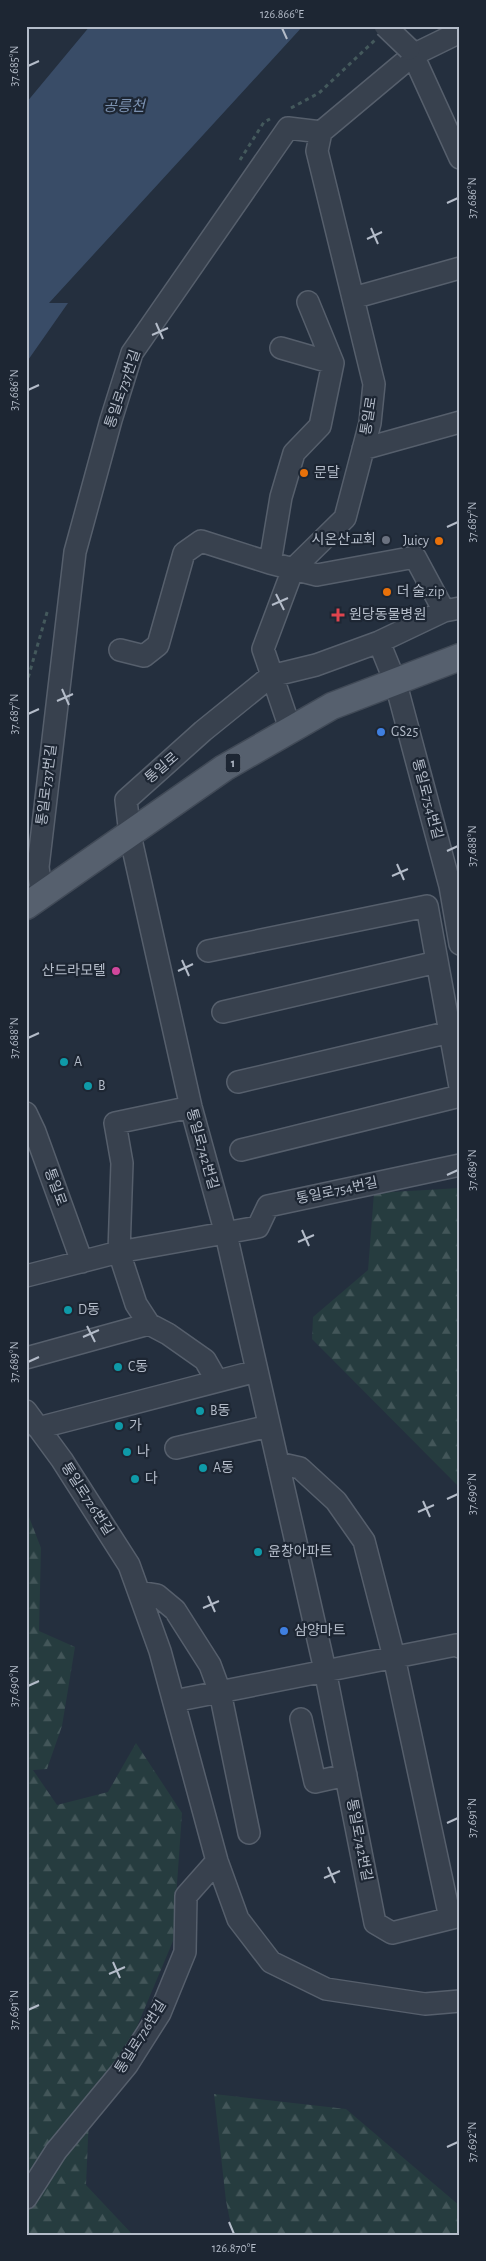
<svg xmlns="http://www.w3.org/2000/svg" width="486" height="2261" viewBox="0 0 486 2261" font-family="'Alegreya Sans','Noto Sans KR',sans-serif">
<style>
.forest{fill:url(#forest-firs)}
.water{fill:#394c67}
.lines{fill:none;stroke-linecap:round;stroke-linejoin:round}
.minor-casing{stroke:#565f6c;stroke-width:24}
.major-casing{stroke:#414a57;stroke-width:29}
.path{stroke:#44595c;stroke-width:3;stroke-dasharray:4 4;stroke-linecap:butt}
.minor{stroke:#38414e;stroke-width:21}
.major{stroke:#56606e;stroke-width:26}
.minor-bridge-casing{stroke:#565f6c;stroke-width:24;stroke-linecap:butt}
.minor-bridge{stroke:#38414e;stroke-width:21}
.ticks{fill:none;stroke:#b4bcc9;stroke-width:2}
.food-dot{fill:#e8710a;stroke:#1d2633;stroke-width:2}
.worship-dot{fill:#6b7280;stroke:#1d2633;stroke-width:2}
.health-dot{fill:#e0444e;stroke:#1d2633;stroke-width:2}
.shop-dot{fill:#3f7fe0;stroke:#1d2633;stroke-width:2}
.hotel-dot{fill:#d1479c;stroke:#1d2633;stroke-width:2}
.culture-dot{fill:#0f9aa8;stroke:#1d2633;stroke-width:2}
.labels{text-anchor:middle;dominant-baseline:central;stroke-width:4.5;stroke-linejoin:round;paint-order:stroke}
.shield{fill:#1d2633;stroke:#878f9c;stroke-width:1}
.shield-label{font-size:12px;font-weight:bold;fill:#b4bcc9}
.street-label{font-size:14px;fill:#b4bcc9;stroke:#1d2633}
.poi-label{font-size:14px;fill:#b4bcc9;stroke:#1d2633;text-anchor:start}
.water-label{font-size:15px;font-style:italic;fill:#7c92b1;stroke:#1d2633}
.neatline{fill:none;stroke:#b4bcc9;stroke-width:2}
.ticks-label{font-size:12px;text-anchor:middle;fill:#b4bcc9}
</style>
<defs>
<pattern id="forest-firs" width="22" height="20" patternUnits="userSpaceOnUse" patternTransform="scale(1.25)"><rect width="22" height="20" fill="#263c3f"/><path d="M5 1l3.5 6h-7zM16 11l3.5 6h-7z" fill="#435659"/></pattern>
</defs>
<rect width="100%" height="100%" fill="#242f3e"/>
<!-- forest -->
<path class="forest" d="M460,1188V1488L312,1339L313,1317L368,1270L374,1193Z
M26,1509L41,1548L39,1631L75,1647L62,1726L47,1769L33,1770L57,1805L108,1792L136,1743L182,1813L173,1941L128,2048L90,2094L86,2185L133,2235H26Z
M214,2094L346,2109L460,2206V2235H233L226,2201Z"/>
<!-- water -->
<path class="water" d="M90,26H303L49,303H68L26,363V103Z"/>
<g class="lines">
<defs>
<path id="minor" d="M409,49L413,55L460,158
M353,298L460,268
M281,348L333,363
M363,449L460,422
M270,563L281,497L294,453L320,426L333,363L308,302
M460,608L444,611L379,642L316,665L271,676L203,731L126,800L130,835L191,1107L226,1234L325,1670L375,1923L392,1933L460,1916
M379,642L396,684L450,886L460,944
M120,650L144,656L158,645L184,553L201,541L270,563L317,575L415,557L444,611
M291,731L263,649L293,569L345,518L370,423L374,384L317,151L321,132
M42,896L38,867L75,552L111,420L132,353L288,128L321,132L413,55L460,32
M208,951L427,906L460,1087
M223,1012L437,962
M238,1082L450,1032
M191,1107L115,1123L122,1163L119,1252L136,1304L149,1324L168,1334L205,1360L217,1381
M26,1113L35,1132L82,1262
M241,1150L460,1096
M26,1276L119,1252L258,1227L268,1206L460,1165
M26,1358L149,1324
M26,1411L62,1460L129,1565L160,1651L217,1861L238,1919L271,1962L326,1989L425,2004L460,2001
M38,1428L257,1371
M176,1448L269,1426
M278,1463L300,1468L336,1501L364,1541L394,1657L450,1918
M139,1592L157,1595L175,1610L210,1665L220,1692L249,1833
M174,1701L456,1645L460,1647
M301,1719L315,1782L346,1775
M26,2198L56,2151L127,2065L160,2013L185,1952L186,1896L217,1861"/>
<path id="major" d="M26,906L224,768L332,706L460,657"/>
</defs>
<!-- minor casing -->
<use href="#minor" class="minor-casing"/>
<!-- major casing -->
<use href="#major" class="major-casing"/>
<!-- path -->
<path class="path" d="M291,108L319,93L375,40
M240,160L264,122L270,119
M26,685L48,609"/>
<!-- minor -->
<use href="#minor" class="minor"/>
<!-- major -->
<use href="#major" class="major"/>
<defs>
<path id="minor-bridge" d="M385,26L409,49"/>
</defs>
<!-- minor-bridge casing -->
<use href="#minor-bridge" class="minor-bridge-casing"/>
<!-- minor-bridge -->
<use href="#minor-bridge" class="minor-bridge"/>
</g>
<!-- ticks -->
<path class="ticks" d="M282,28L287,39M28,66L39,61M447,203L458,198M371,228L378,244M367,239L382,232M156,323L163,339M152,335L168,328M28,390L39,385M447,527L458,522M276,594L284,610M272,605L288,598M62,689L69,705M57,701L73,694M28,714L39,709M447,851L458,846M397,864L404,880M392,876L408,869M182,960L189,976M178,971L193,964M28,1038L39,1033M447,1175L458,1170M302,1230L309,1246M298,1242L314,1235M87,1326L95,1342M83,1337L99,1330M28,1362L39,1357M447,1499L458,1494M423,1501L430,1517M418,1512L434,1505M208,1596L215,1612M203,1608L219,1601M28,1686L39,1681M447,1823L458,1818M328,1867L335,1883M324,1878L340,1871M113,1962L120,1978M109,1974L125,1967M28,2010L39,2005M447,2147L458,2142M229,2222L234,2234"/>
<!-- markers -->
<g class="food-dot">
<circle cx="304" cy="473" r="5"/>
<circle cx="439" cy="541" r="5"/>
<circle cx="387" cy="592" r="5"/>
</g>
<circle class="worship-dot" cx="386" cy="540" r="5"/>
<path class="health-dot" d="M335.5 607.5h5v5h5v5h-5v5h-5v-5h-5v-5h5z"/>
<g class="shop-dot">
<circle cx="381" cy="732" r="5"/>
<circle cx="284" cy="1631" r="5"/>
</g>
<circle class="hotel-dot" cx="116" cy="971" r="5"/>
<g class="culture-dot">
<circle cx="64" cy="1062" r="5"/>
<circle cx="88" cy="1086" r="5"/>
<circle cx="68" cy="1310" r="5"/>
<circle cx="118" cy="1367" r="5"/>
<circle cx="200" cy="1411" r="5"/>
<circle cx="119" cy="1426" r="5"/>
<circle cx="127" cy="1452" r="5"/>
<circle cx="203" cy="1468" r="5"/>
<circle cx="135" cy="1479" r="5"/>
<circle cx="258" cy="1552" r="5"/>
</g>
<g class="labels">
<!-- shield labels -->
<rect class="shield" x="225.5" y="753.5" width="15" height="19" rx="4"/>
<g class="shield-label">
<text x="233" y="763">1</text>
</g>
<!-- street labels -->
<g class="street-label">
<text transform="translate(123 389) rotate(-71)">통일로737번길</text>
<text transform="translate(369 416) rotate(-81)">통일로</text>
<text transform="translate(162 768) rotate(-41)">통일로</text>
<text transform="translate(47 785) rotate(-83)">통일로737번길</text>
<text transform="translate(427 799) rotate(75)">통일로754번길</text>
<text transform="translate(202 1149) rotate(74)">통일로742번길</text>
<text transform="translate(55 1187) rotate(70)">통일로</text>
<text transform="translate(337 1191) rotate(-12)">통일로754번길</text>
<text transform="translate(87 1499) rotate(57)">통일로726번길</text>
<text transform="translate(359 1840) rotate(79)">통일로742번길</text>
<text transform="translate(141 2037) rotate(-58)">통일로726번길</text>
</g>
<!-- poi labels -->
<g class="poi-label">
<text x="314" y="473">문달</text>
<text x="376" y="540" text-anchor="end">시온산교회</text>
<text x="429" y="541" text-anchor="end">Juicy</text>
<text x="397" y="592">더 술.zip</text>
<text x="349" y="615">원당동물병원</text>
<text x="391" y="732">GS25</text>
<text x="106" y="971" text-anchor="end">산드라모텔</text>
<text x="74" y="1062">A</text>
<text x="98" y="1086">B</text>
<text x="78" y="1310">D동</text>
<text x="128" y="1367">C동</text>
<text x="210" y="1411">B동</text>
<text x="129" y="1426">가</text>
<text x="137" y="1452">나</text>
<text x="213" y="1468">A동</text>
<text x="145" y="1479">다</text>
<text x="268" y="1552">윤창아파트</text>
<text x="294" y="1631">삼양마트</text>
</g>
<!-- water labels -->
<g class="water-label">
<text x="124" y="106">공릉천</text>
</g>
</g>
<!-- border -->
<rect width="486" height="2261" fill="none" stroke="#1d2633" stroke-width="55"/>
<rect x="28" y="28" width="430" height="2206" class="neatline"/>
<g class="ticks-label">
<text x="282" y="18">126.866°E</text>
<text transform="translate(14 66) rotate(-90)" y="4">37.685°N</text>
<text transform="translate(472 198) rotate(-90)" y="4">37.686°N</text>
<text transform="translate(14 390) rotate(-90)" y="4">37.686°N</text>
<text transform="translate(472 522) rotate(-90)" y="4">37.687°N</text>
<text transform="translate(14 714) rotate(-90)" y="4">37.687°N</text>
<text transform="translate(472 846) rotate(-90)" y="4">37.688°N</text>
<text transform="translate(14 1038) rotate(-90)" y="4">37.688°N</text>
<text transform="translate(472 1170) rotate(-90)" y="4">37.689°N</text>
<text transform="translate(14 1362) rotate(-90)" y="4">37.689°N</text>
<text transform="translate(472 1494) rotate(-90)" y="4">37.690°N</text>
<text transform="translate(14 1686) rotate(-90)" y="4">37.690°N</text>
<text transform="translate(472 1818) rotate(-90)" y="4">37.691°N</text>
<text transform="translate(14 2010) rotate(-90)" y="4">37.691°N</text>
<text transform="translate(472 2142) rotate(-90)" y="4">37.692°N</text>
<text x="234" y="2252">126.870°E</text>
</g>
</svg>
